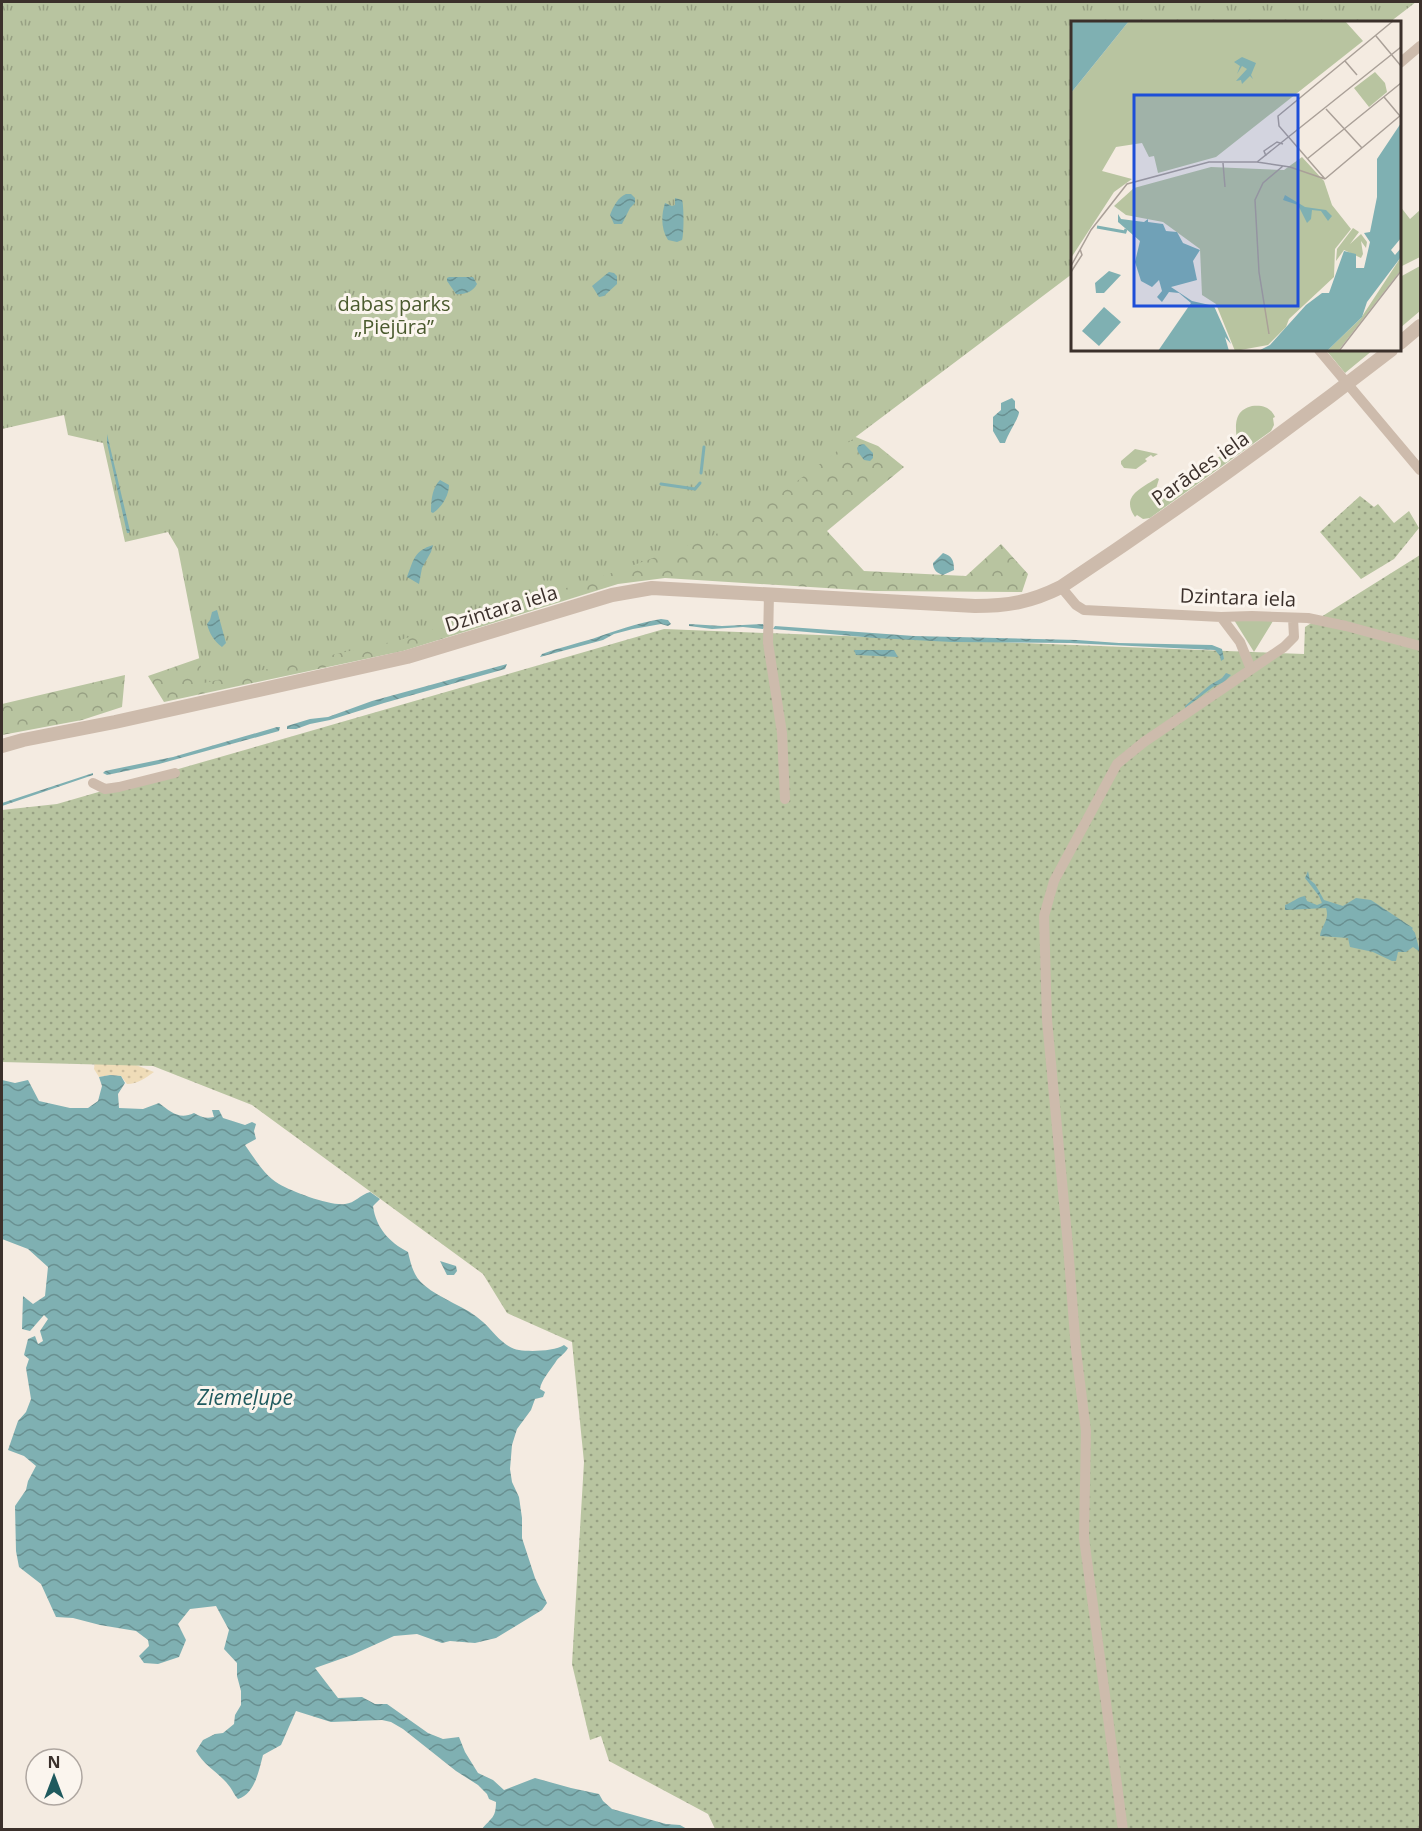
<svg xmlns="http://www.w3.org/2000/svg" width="1422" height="1831" viewBox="0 0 1422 1831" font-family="'Open Sans',sans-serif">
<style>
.grass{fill:#b8c4a0}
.forest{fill:url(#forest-crowns)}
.sand{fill:url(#sand-dots)}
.park{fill:url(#park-tufts)}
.garden{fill:url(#garden-dots)}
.water{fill:url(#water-waves)}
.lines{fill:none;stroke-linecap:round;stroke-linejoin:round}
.stream{stroke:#7fb0b2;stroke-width:3}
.minor{stroke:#cdbbac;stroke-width:10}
.tertiary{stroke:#cdbbac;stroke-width:14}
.labels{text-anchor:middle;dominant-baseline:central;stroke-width:6;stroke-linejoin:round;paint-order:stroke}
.park-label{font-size:20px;fill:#4a5a2e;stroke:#fbf5ee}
.street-label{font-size:20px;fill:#3b302b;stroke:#fbf5ee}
.water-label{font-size:21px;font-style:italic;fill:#1f5a5e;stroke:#fbf5ee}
.inset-river{fill:none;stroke:#7fb0b2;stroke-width:3}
.inset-road{fill:none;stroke:#aaa098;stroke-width:1.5}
.view{fill:#1d4ed8;fill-opacity:0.15;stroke:#1d4ed8;stroke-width:3}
.inset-edge{fill:none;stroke:#3b302b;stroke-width:3}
</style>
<defs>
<pattern id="forest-crowns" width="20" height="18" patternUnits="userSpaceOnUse" patternTransform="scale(1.5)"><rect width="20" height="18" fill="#b8c4a0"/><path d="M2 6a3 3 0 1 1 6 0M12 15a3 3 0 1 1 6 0" fill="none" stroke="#97a083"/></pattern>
<pattern id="sand-dots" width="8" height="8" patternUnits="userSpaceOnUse" patternTransform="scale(1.5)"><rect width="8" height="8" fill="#efdcb8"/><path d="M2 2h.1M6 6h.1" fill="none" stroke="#cebd9e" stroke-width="1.8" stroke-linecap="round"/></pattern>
<pattern id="park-tufts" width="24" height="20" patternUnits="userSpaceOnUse" patternTransform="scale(1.5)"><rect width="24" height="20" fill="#b8c4a0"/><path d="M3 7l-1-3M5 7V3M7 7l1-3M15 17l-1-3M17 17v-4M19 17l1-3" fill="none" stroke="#97a083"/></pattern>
<pattern id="garden-dots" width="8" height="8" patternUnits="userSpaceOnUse" patternTransform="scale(1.5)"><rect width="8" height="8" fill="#b8c4a0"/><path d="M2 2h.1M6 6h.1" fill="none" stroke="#97a083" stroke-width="1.8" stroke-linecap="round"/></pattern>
<pattern id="water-waves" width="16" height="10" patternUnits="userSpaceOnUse" patternTransform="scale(1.5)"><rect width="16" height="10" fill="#7fb0b2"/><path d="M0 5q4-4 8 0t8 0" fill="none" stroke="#699091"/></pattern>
</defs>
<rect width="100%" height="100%" fill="#f4ebe1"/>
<!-- grass -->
<path class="grass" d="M1400,206L1410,219L1420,210V257L1400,267Z
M1420,266V311L1400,328V277Z
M1326,350H1373L1345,373Z
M1252,406C1263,405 1270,407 1275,417L1273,418L1274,425L1271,431L1150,518L1143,519L1137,515L1135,517C1120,496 1142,488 1157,478L1159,479L1154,495L1161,499L1237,444C1236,428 1232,411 1252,406Z
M1135,449L1158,454L1153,457L1151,455L1145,459L1147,461L1136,469L1124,468L1121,464V461Z
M1234,620L1273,621L1254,652Z"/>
<!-- forest -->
<path class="forest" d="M786,409L878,446L904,467L827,531L864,571L966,576L1001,544L1028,574L1022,592L874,591L665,578L618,584L403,651L164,702L148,676L243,643Z
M125,675L122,707L82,720L2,735V704Z"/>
<!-- sand -->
<path class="sand" d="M95,1061L128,1062L154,1072C145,1078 138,1084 127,1084L121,1076L110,1075L99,1077L94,1069Z"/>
<!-- park -->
<path class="park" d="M2,2H1416L1390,22H1072V274L768,503L711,537L595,579L400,640L204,683L178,549L168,532L125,542L103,443L68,435L64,415L2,429Z"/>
<!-- garden -->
<path class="garden" d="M1360,496L1374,507L1378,504L1394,523L1409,511L1419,528L1394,559L1361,579L1320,532Z
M1420,555V1829H715L708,1814L609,1761L601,1736L590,1740L572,1664L584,1462L572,1342L507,1313L483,1274L252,1105L153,1066L2,1062V810L57,804L664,629L1304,654L1305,627Z"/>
<!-- water -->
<path class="water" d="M626,194H631L635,198V203L630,208L622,224H614L610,215C613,207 618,197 626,194Z
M675,198L682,200C684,204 684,235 682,240L677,242L668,240C661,229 661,216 665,203L672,206L675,205Z
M609,272L614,273L617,276V284L604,296L599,297L592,286Z
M449,277H473L477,284C473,292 464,295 456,294L447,281V278Z
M1012,398L1015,401V408L1019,412C1019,418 1008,433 1005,443H1000L993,431V417L1001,410V403Z
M107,434L130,531L129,533H127L107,443Z
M864,444L873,453V458L870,461L864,460L858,452L857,448L859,445Z
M440,480L449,485C449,496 441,508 433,513L431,512C431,501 432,488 440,480Z
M433,545L431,552L422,568L419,584L407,577C414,559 414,551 433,545Z
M943,553C952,556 954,560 954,570L943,575C937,573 933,570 933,563Z
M217,610L226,643L222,647C214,641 209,633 207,624L210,620L212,612Z
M661,619L668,620L671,624L668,626L661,624L633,629L614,634L603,640L540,657L542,654C558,648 575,644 592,639C615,631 637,623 661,619Z
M689,624L722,626L763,624L765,627L763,629L743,627L712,629L689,626Z
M775,626L914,636L1077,640L1119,643L1212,645L1222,649L1224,659L1221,661L1220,656L1215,650L1070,643L952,642L875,638L773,629Z
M854,650H894L898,657L856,655Z
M507,664L505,669L384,703L330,720L310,724L296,729H287V726L310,719L328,717L372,701Z
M1226,673L1231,675L1224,682L1213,687L1185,708V706L1210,685L1222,678Z
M277,727H280L279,731L159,764L107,775L103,773L105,771L173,757Z
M93,773V775L2,806V803Z
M1308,871L1310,880L1315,884L1324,900L1343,906L1356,898L1371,900L1413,928L1412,929L1415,933L1420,952L1413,947L1406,952H1398L1396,961H1392L1373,952L1350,947L1348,938L1320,936C1321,926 1330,920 1326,908L1285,910V905C1294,902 1295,898 1305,896L1307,901L1317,905L1322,903L1319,896L1305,878Z
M110,1075L121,1076L125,1083L118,1094L119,1108L143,1109L159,1103C171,1112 179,1120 194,1113C201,1117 206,1119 214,1117L212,1110H219L223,1118L245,1125L252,1122L256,1124L254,1131L256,1139L245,1145C255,1159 264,1175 279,1184C293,1192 330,1206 345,1204C355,1203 360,1195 370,1192L380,1199L373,1206C376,1228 389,1242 408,1252C411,1264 413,1276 424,1285C441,1300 466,1306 483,1322C493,1331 504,1348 519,1350C531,1352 555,1351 564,1345L568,1348C564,1355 558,1357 555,1363C550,1370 541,1381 540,1389L545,1392L543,1397L535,1399L531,1410L517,1429L512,1445L510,1469L512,1482L519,1497L522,1518V1538L535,1578L547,1603L542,1610L496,1638L475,1643L450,1641L442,1643L417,1634L394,1636L352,1655L315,1668L338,1698L362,1697L375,1704H387L428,1733L443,1739L459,1737L465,1752L478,1773L493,1780L504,1790L535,1778L571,1788L599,1794L603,1801L612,1809L666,1824L680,1825L687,1829H482C491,1818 496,1818 496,1802L489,1799L487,1794L478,1785L456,1771L403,1729L391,1722L382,1720L331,1722L296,1711L281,1745L263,1755C259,1770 255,1794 238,1799C234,1795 233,1791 230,1787C220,1773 204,1766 196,1751L203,1740L215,1734L223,1733L234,1724L235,1715L241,1705V1691L237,1676V1663L224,1649L229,1630L216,1606L190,1609L178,1624L186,1640L179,1657L158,1664L144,1663L139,1656L149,1646L148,1640L136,1631L100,1625L73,1618L56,1617L41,1584L19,1567L16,1551L15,1506L26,1490L28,1481L36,1466L24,1456L8,1450L18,1421L26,1412L31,1399L26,1368L29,1359L24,1355L28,1339L35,1336L38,1344L43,1341L40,1331L48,1319L44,1315L30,1331L22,1329L23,1296L33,1304L45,1296L48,1267L28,1249L2,1239V1080L15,1083L28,1080L39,1101L70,1108H88L98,1101L102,1086L99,1077Z
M440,1261L456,1266L457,1271L454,1275H447Z"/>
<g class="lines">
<!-- stream -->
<path class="stream" d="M701,473L704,447
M661,484L695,489L700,483"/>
<!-- minor -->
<path class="minor" d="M1400,63L1420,46
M1319,350L1420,470
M1061,587L1076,605L1084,610L1221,617L1252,616L1308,618L1346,626L1420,646
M769,593L768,643L782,733L785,799
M1221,617L1240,642L1251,669
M93,783L105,789L119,787L175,773
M1123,1830L1084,1538L1086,1431L1076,1350L1068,1246L1047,1020L1044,916L1054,881L1117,764L1144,742L1284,647L1294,637L1293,618"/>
<!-- tertiary -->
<path class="tertiary" d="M1400,343L1420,326
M2,746L23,740L115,722L407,657L612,595L652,588L975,606C1008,606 1031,602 1061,587C1174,512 1284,433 1391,350"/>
</g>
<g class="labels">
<!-- park labels -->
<g class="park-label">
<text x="394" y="303">dabas parks<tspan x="394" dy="23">„Piejūra”</tspan></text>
</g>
<!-- street labels -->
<g class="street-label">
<text transform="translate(1200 468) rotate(-35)">Parādes iela</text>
<text transform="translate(1238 597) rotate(2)">Dzintara iela</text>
<text transform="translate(501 608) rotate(-17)">Dzintara iela</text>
</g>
<!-- water labels -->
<g class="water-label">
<text x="245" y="1397">Ziemeļupe</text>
</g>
</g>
<!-- overview -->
<g transform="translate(1071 21)">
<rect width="330" height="330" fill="#f4ebe1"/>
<path d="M304,51L314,62L316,71L298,86L283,67ZM330,236V249L267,330H256L290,297Z" fill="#b8c4a0"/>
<path d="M58,0H274L292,20L145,136L87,152L83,135L78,136L71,122L45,126L31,150L61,158L43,171L0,237V72Z" fill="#b8c4a0"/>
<path d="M231,136L253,160L261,184L280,208L264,228L263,256L218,298L215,306L197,324L164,330L145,283L131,274L129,228L92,201L55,194L43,185L63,167L140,146L213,149ZM282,207L288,211L279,223L290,213L296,221L295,227L290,220L292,233L290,237L273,229L265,240L266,228Z" fill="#b8c4a0"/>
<path d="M0,0H58L0,72ZM171,36L185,42L180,54L182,58L179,55L171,63L170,59L165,60L176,48L171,45L166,53L169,45L163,41ZM330,102V217L320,229L324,234L330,227V236L296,281L291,296L256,330H187L199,324L235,284L251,272H258L273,230L285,233V247H293L299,221L293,212L299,211L306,176V138ZM214,174L234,186L255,189L261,195L257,200L250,190L241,189L240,198L236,202L227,184L212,179ZM47,193L50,198L73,201L77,198V201L92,203L95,210L106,211L112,222L129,229L122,240L126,259L100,266L121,280L143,285L160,323L154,316L158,330H87L120,282L108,272L98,271L91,281L86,276L91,270L88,259L81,266L70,260L64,241L69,220L47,201ZM38,250L50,254L33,272H25L24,262ZM33,286L50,301L28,325L11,310Z" fill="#7fb0b2"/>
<path class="inset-river" d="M26,206L54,211L55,208"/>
<path class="inset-road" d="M305,15L330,45M274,40L286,54M313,76L329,95M255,88L291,127M195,135L193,130L206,121L212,123M236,138L330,62M186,141L219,146L254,158M152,142L154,166M254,158L208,105L207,95L322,0M254,158L330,94M0,245L20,209L56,163L138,141H186L330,26M0,251L11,234L9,228M198,313L188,251L184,179L192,162L212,145M268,330L330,250"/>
<path class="view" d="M63,74H227V285H63Z"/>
<rect width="330" height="330" class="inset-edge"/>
</g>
<!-- border -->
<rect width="1422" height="1831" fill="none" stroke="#3b302b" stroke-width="6"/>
<!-- north arrow -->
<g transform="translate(54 1777)"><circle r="28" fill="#fbf5ee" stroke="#aea6a0" stroke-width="1.5"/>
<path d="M0-4.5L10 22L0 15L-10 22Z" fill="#1f5a5e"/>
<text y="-9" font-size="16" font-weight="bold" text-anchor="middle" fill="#3b302b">N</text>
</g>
</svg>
